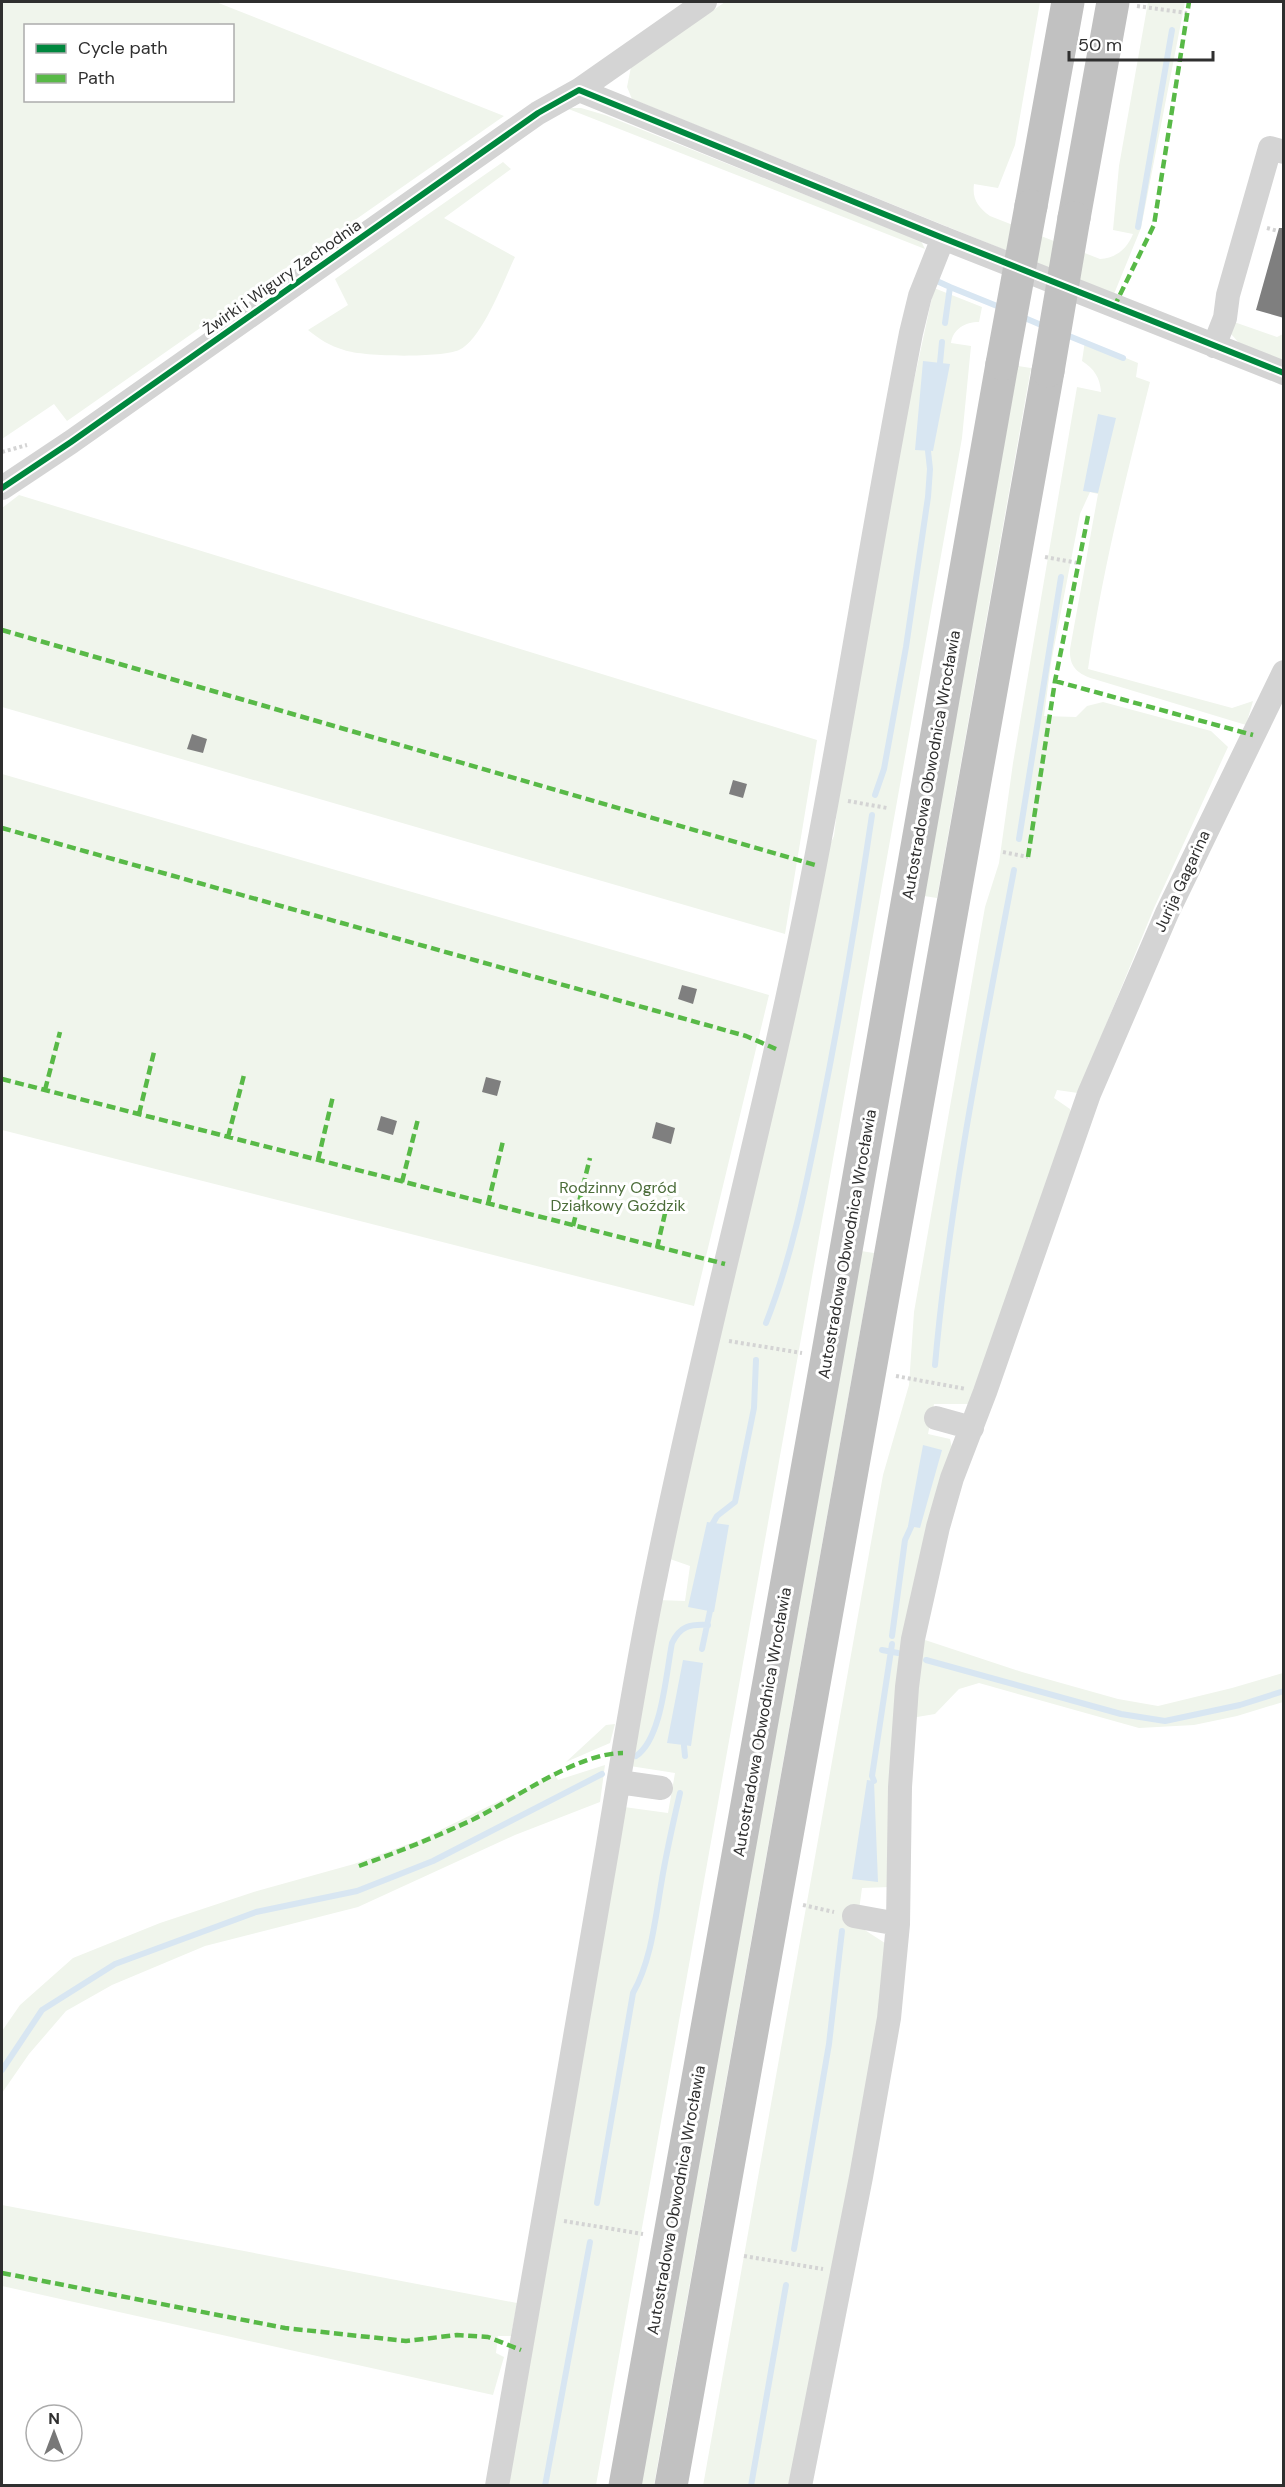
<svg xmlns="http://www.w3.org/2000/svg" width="1285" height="2487" viewBox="0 0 1285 2487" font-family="'DM Sans',sans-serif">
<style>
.green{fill:#f0f5ec;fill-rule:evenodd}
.water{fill:#d8e6f2}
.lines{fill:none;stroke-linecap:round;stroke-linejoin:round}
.stream{stroke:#d8e6f2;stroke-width:6}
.building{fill:#7f7f7f}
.path{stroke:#d4d4d4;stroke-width:4;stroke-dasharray:3 3;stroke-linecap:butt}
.minor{stroke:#d4d4d4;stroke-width:24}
.highway{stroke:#c1c1c1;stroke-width:33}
.highway-bridge{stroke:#c1c1c1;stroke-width:33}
.quiet{stroke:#58b947;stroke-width:4.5;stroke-dasharray:9 4.5;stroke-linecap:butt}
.cycleway-casing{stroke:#fff;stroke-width:10}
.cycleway{stroke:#00873e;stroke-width:6}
.labels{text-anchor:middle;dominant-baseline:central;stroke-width:6;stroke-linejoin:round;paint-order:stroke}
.street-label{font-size:16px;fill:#2f2f2f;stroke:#fff}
.park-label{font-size:16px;fill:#4c6d3a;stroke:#fff}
</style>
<rect width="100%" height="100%" fill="#fff"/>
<!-- green -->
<path class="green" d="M2,2H216L504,116L67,421L54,404L2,439ZM26,26H232V100H26Z
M725,2H1040L1015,145L998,188L974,184C972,199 978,207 990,216L1100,259C1116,258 1127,249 1133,234L1113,230L1119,166L1148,2H1185L1141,228L1114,294L632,99L627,87L631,67Z
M566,108H581L605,115L921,241L925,249Z
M503,162L511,169L444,218L515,257C504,280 482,340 459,350C441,358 363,357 344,350C330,346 319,339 308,330L348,305L335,279Z
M934,288L982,307L979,322C965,322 953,329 951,343L971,346L962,438L596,2485L505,2486L624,1807L668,1813L675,1773L630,1766L658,1600L685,1601L690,1566L670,1559L819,868L834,836L843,759L890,492Z
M1232,323H1237L1277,337L1283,334V361L1240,344L1231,334Z
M1085,341L1138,363L1136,377L1150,382C1126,477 1102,572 1088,669L1232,708L1253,701L1246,725L1094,679C1078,674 1069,667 1070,649L1098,494L1090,492L1080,514L1051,663L1044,716L1076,717L1087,706L1103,702L1211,731L1228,747L1154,908L1078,1093L1057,1090L1054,1098L1070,1109L1072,1119L970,1404H934L928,1434L950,1439L953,1452L933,1517L890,1887L862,1888L857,1925L888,1945L881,2018L796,2485L703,2486L883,1475L909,1385L914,1312L985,907L999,863L1013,763L1077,387L1101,392C1100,377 1094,369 1082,361Z
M1018,366L1031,368L937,898L924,896Z
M19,495L817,740L785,934L2,707V508Z
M2,774L769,995L694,1306L2,1130Z
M861,1251L874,1253L654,2485L640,2486Z
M922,1639L1022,1672L1118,1699L1158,1706L1232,1688L1283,1673V1702L1237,1716L1194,1725L1139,1728L979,1683L959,1689L935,1714L911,1718Z
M615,1724L610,1743L566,1762L606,1725Z
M605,1765L600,1802L515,1835L358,1907L205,1946L112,1985L66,2011L29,2054L2,2093V2031L20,2005L73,1958L160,1923L257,1891L354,1864L422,1839L554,1774L558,1780Z
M2,2205L517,2303L511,2336H498L496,2353L504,2357L493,2395L2,2286Z"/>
<!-- water -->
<path class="water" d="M923,361L950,364L933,451L915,450Z
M1098,414L1116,418L1098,493L1083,491Z
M923,1445L942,1450L920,1528L908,1526Z
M707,1522L729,1525L714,1612L688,1607Z
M683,1660L703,1663L691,1746L667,1743Z
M867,1780L874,1781L878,1882L852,1879Z"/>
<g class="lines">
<!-- stream -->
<path class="stream" d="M1138,227L1172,30
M939,282L950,287L945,323
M950,287L1002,308
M1020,316L1046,327
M1064,334L1123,358
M940,363L942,342
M875,795L884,769L906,647L928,497L930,469L928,451
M1019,839L1061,577
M766,1323C792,1257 806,1186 820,1116C840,1016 857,916 872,815
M935,1365C950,1198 983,1034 1014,870
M713,1523L717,1516L735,1502L754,1408L756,1360
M892,1636L905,1540L911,1527
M702,1649L710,1611
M882,1650L898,1653
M926,1660L1121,1714L1165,1721L1240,1705L1284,1691
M684,1746L685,1756
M636,1756C662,1739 666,1673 672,1643C680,1626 690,1624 708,1625
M874,1781L872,1776L892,1644
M2,2070L42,2010L115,1964L256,1912L357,1891L433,1861L602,1774
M597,2203L633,1993C651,1961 655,1921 661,1885C666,1854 673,1823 680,1793
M794,2249L829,2044L842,1931
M545,2486L590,2242
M751,2486L786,2285"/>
</g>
<!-- building -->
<path class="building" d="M1279,228H1284V318L1256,310Z
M192,734L207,739L203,753L187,749Z
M733,780L747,784L743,798L729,794Z
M682,985L697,989L693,1004L678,999Z
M486,1077L501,1081L497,1096L482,1092Z
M381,1116L397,1121L393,1135L377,1130Z
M656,1122L675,1128L671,1144L652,1138Z"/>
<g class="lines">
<!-- path -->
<path class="path" d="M1137,6L1187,13
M1267,228L1278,231
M2,452L27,445
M1045,557L1078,563
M848,801L887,808
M1003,852L1028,857
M729,1341L802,1353
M896,1376L966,1389
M803,1905L834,1912
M564,2221L643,2234
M744,2256L823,2269"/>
<!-- minor -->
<path class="minor" d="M579,90L943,238L1284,373
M1214,346L1225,318L1228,295L1270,148L1284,152
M2,488L71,442L538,113L579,90L705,2
M936,1418L972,1428
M619,1782L661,1788
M854,1916L898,1924
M497,2486C536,2272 570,2059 608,1845C623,1755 637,1664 656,1574C704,1336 769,1103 815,864C849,688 876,510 911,333L920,296L943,238
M800,2486L861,2177L889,2018L898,1924L900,1787L907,1687L913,1639L938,1527L952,1478L985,1392L1089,1094L1167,913L1284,672"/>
<!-- highway -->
<path class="highway" d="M1031,206L1068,2
M1074,218L1113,2
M625,2486L827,1358L1002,364
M671,2486L1048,371"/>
<!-- highway-bridge -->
<path class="highway-bridge" d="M1002,364L1031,206
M1048,371L1074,218"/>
<!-- quiet -->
<path class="quiet" d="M1114,307L1154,225L1189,2
M2,630L815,865
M1055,681L1253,735
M2,828L746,1036L776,1049
M1028,857L1055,681L1088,516
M2,1079L725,1264
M45,1090L60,1032
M139,1114L154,1052
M228,1137L244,1075
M318,1160L333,1096
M402,1182L418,1119
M488,1204L503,1141
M573,1226L590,1158
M657,1248L672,1183
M359,1866C398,1852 436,1837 474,1819C515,1799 577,1753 623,1753
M2,2273L285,2328L406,2341L457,2335L488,2337L521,2350"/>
<defs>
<path id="cycleway" d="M2,488L71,442L538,113L579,90L943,238L1284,373"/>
</defs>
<!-- cycleway casing -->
<use href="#cycleway" class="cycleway-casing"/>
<!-- cycleway -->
<use href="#cycleway" class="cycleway"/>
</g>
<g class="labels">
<!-- street labels -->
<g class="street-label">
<text transform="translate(282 277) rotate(-35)">Żwirki i Wigury Zachodnia</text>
<text transform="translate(931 765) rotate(-80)">Autostradowa Obwodnica Wrocławia</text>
<text transform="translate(1182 881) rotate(-65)">Jurija Gagarina</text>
<text transform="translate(847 1244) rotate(-80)">Autostradowa Obwodnica Wrocławia</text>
<text transform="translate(762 1722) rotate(-80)">Autostradowa Obwodnica Wrocławia</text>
<text transform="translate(676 2200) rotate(-80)">Autostradowa Obwodnica Wrocławia</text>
</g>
<!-- park labels -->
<g class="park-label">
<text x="618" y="1187">Rodzinny Ogród<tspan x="618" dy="18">Działkowy Goździk</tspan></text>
</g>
</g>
<!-- border -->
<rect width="1285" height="2487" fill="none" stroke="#2f2f2f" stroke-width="6"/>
<!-- legend -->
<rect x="24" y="24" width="210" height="78" fill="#ffffff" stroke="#acacac" stroke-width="1.5"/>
<rect x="36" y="44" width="30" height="9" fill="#00873e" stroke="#acacac" stroke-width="1.5"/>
<text x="78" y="54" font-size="18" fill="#2f2f2f">Cycle path</text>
<rect x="36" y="74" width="30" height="9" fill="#58b947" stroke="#acacac" stroke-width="1.5"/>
<text x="78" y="84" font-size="18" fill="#2f2f2f">Path</text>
<!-- north arrow -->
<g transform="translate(54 2433)"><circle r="28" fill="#ffffff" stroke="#acacac" stroke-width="1.5"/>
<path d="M0-4.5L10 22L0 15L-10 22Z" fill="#787878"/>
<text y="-9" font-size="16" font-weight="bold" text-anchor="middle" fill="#2f2f2f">N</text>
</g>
<!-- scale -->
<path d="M1069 51v9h144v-9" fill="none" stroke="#2f2f2f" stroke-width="3"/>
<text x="1078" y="51" font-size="18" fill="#2f2f2f" stroke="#ffffff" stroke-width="4.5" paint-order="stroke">50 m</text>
</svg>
